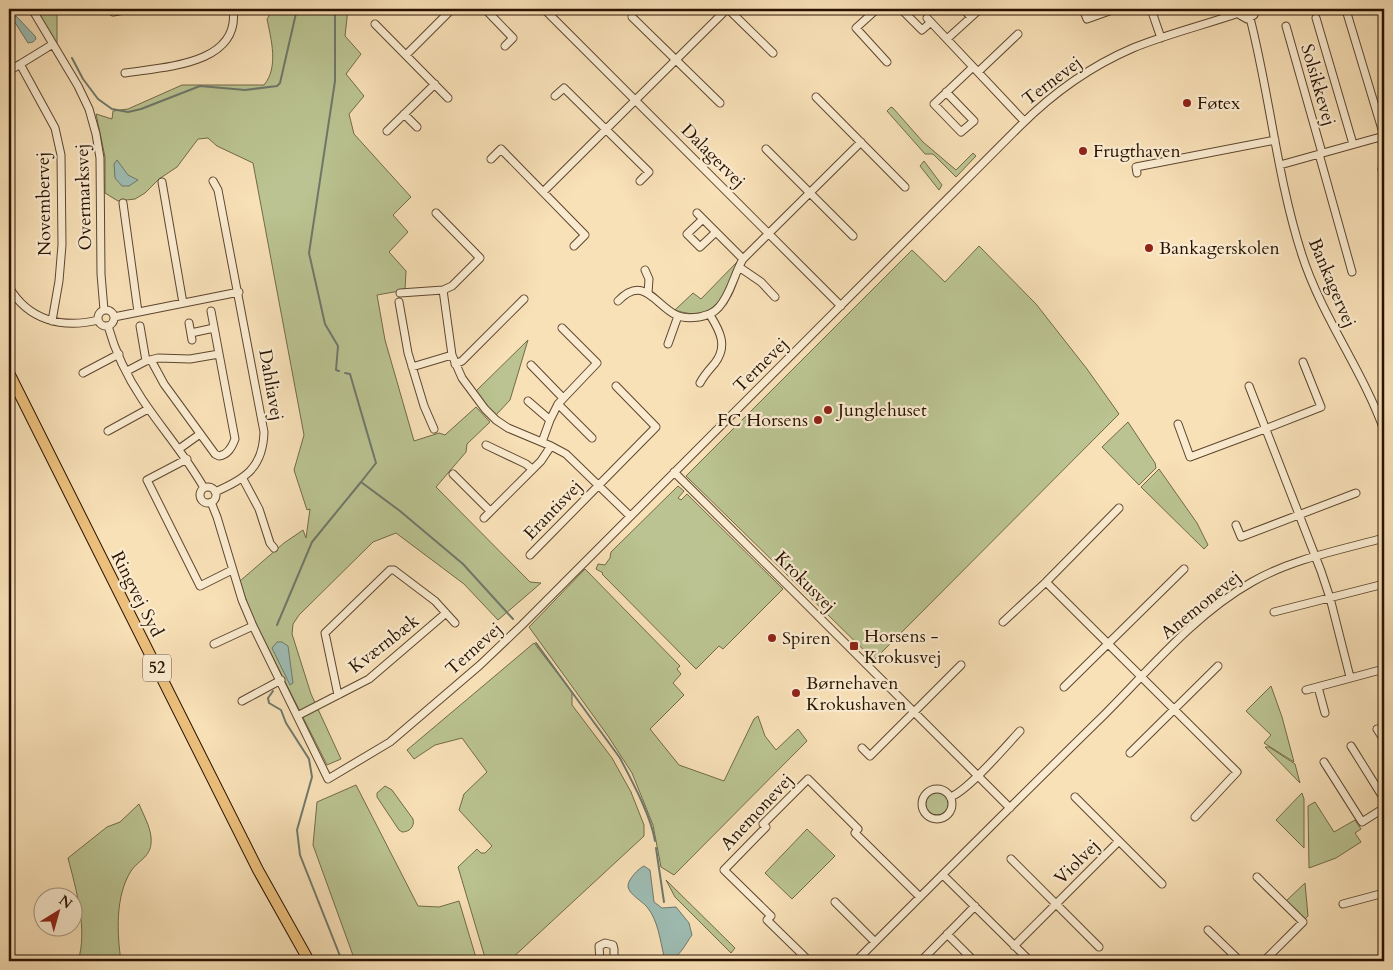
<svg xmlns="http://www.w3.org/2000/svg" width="1393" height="970" viewBox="0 0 1393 970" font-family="Cardo,serif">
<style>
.green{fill:#bac391;stroke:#726a48}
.water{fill:#9ebcb3;stroke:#6f786b}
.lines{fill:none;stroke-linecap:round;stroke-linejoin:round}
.stream{stroke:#6f786b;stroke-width:2}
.minor-casing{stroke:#5d462e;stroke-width:9}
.highway-casing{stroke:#291200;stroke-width:12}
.minor{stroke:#faebd0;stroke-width:7}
.highway{stroke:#ecc07c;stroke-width:10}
.poi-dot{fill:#8f2418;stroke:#faebd0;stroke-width:2}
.labels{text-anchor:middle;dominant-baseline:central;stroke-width:4.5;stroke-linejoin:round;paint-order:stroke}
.shield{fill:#faebd0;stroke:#68533e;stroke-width:1}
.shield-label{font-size:16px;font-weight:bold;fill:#291200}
.street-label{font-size:18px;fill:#291200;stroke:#faebd0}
.poi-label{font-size:18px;fill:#291200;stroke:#faebd0;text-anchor:start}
</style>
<rect width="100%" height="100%" fill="#f8e0b7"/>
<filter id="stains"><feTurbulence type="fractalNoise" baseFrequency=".004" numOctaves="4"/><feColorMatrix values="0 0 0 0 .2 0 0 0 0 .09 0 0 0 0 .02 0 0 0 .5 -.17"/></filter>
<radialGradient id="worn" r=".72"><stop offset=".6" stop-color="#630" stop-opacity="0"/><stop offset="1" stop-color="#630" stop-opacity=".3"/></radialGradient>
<!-- green -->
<path class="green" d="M36,9H57V44Z
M270,9H348L345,36L361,54L346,74L364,96L349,114L354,134L411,197L393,215L408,232L389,252L406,271L405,290L377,295L385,340L414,441L439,433L445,435L476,407L490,422L467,444L466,452L436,487L530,582L541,583L498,620L464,584L396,533L373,542L299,615L293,624L292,634L311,694L341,759L327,765L250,612L240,581L284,543L303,530L306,538L310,509L307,510L294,470L304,435L253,163L217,146L208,138L198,139L177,167L159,179L145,193L135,199L118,201L105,193V157L96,114L112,119L113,111L128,109L182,85H264C279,67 271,39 267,19L269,16Z
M891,107L893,108L923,142L956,170L973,153L976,156L956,177L933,154H925L887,111Z
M924,161L942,185L939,190L920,166Z
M979,246L1036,304L1087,369L1119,414L874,660L686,476L912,250L945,282Z
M738,261C724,293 718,325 675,310L693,293L701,299Z
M528,340L510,400L496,415L489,409L476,391Z
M1128,422L1155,463L1156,468L1139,485L1102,447Z
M1159,469L1197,523L1208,545L1204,549L1141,487Z
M678,486L684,491L678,498L681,500L687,494L783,589L723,649L719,646L696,669L602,574L603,573L596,569L598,564L605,565L610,558L611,552Z
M585,569L680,666L677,669L681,674L673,683L684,695L650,729L679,765L724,781L754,719L758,716L765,736L776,750L798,729L807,741L674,875L661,867L653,825L632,773L608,736L529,627Z
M534,643L572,692V705L612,758L631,792L644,825V836L509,961H486L458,867L477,849L481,853H485L492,846L459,810L464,794L487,772L462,738L435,745L414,759L407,750Z
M1271,686L1282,717L1294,762L1264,743L1271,735L1246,711Z
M1265,747H1269L1295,764L1300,783Z
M356,785L418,906L439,907L459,901L477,961H355L313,845L317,802Z
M385,786L392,790L413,819C415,827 409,832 402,832L399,830L377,797V793Z
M925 803a12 12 0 1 1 24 0a12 12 0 1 1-24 0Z
M1302,793L1304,799V848L1276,820Z
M1315,802L1334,832L1355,820L1361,829L1355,833L1361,842L1336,858L1309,868L1308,806Z
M139,804C143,814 150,826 151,837C153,857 139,859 131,871C115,896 117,934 121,961H78C88,930 76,889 68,858L107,827L120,822Z
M807,829L835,856L792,899L765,873Z
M666,880L735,948L731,953L675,897Z
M1305,883L1308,916L1305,919L1286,901Z"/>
<!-- water -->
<path class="water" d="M16,16L35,36L36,39L33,42L28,43L14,21V18Z
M117,160L128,175L138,180L129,186H122L115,178L114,164Z
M277,642H282L288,646L293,683L290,685L272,648Z
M644,866L650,870L654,902L662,908L676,907L689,923L692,935C686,943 679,959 668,960L664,956C660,940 658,920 647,907C642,901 630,895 628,887C627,880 639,868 644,866Z"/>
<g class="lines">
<!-- stream -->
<path class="stream" d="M335,9V81L309,253L325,324L338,346L336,370L339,371
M72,58L83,79L98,99L112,109L128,112L141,109L200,86L245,90L277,86L280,83L297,9
M345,373L350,374L376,463L361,482L400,511L463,564L513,619
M277,625L312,542L361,482
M536,643L620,758C632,781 651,816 655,841
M273,691L268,698L269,703L281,710L286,723L309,759L312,777L297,830L300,855L342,961
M656,848L664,902"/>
<defs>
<path id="minor" d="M32,9L78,86L89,109L96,134L100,158L101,274L104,310
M485,9L513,38L505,46
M544,9L841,306
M728,9L773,53
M877,9L856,28L887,62
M901,9L922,30L931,22
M963,9L971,17
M1083,9L1087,19L1115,9
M1151,9L1161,38
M1239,9L1240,15L1247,19L1254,15L1256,9
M1381,9L1384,21
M1346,10L1384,136
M113,12L130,9
M632,17L720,103
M927,18L1024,121
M1250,18C1270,96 1277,178 1302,255C1322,317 1362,369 1384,430
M1316,18L1353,144
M375,24L448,98
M1286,26L1322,153
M947,39L980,9
M406,55L452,9
M20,64L55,128L61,155L62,245L59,281L52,321
M9,71L53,44
M978,72L1018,34
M125,73C163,67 241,65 233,9
M946,92L974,121L961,132L934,104L973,67
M555,96L564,88L649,172L640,181
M816,97L905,187
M404,114L417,127
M387,131L435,84
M766,149L853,236
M1319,154L1352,272
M491,159L501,149L585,235L574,246
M1280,165L1384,136
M1382,169L1384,168
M1137,173L1136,167L1275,140
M213,181L218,190L264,432C263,468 245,479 215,492
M162,182L183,303
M543,192L727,9
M123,203L138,312
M697,213L743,259
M703,219L687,234L700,247L716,232
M739,267L761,282L775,297
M645,270L649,279L648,293
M9,287C28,320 62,329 98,320
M443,290L452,355L462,378L485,409L496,420L508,428L551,446L566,454L630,516
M400,293L443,290L452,286L480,258L436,213
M618,301C644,274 655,305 676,315C682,318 692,318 699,317C707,315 713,314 719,307C731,294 734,274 743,259L861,142
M399,302L408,353L424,406L434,429
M98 318a8 8 0 1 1 16 0a8 8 0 1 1-16 0Z
M114,317L239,292
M189,323L192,340
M108,326C115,351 128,378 142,399C162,429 186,456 204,488
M140,326L146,361
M191,333L214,328
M668,344L678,316
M151,360L164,384L215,454L219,456C228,455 232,447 235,439L211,311
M455,364L462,361L524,299
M531,365L563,398
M412,367L452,355
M127,371L146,361L158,358L190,359L219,354
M83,373L119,354
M700,383C704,375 709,370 715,363C728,346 720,331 710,315
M1249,386L1321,571L1330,598L1350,677
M528,401L550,420
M558,404L592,438
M1178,424L1190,457L1265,429L1321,407L1303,362
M108,431L148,409
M542,442L550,420L558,404L597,363L562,328
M486,445L526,464L532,469
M179,449L200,434
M187,459L147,480L200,586L232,570
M674,472L1010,808
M453,474L490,511
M243,479L259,509L270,543L274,548
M200 495a8 8 0 1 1 16 0a8 8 0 1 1-16 0Z
M211,502L217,517L242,600L253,626L328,779L390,742L480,665L522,625L1020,126C1053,93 1091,66 1133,48C1167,34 1204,25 1239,13
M484,518L541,461L551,446
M1236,525L1241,537L1356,493
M530,555L656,427L616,386
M1046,582L1237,772L1195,817
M1274,612L1384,584V586
M1003,622L1046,582L1119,508
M214,644L253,626
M1064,687L1184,569
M1318,687L1325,713
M1306,690L1384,669
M338,695L325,633L390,570H394L435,601L455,623
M242,701L281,680
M297,716L369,679L446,613
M1377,729L1384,740
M1351,746L1384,799
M862,748L870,756L961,665
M1130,753L1218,666
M1324,762L1362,822L1384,808
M922 804a15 15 0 1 1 30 0a15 15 0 1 1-30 0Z
M950,797C967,792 1006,746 1020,731
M1075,797L1162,884
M1011,859L1099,947
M943,875L1030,961
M1257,877L1303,922L1264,961
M835,902L875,942
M1343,904L1384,893
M1208,930L1240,961
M947,934L974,961
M1014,946L1119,841
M600,961L599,946L605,943L613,945L614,949V961
M809,961L767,920L771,916L724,870L766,827L763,824L808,779L858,829L855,833L920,897
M856,961C938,879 1020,797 1103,716C1149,670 1195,614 1252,582C1292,559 1340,550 1384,538
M921,961L975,906"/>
<path id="highway" d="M9,373L258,870L309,961"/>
</defs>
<!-- minor casing -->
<use href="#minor" class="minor-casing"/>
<!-- highway casing -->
<use href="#highway" class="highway-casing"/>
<!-- minor -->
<use href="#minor" class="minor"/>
<!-- highway -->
<use href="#highway" class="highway"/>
</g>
<!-- markers -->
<g class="poi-dot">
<circle cx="1187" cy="103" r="5"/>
<circle cx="1083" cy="151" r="5"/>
<circle cx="1149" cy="248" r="5"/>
<circle cx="828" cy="410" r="5"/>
<circle cx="818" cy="420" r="5"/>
<circle cx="772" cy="638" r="5"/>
<rect x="849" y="641" width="10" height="10" rx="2.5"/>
<circle cx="796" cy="693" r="5"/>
</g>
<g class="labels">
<!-- shield labels -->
<rect class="shield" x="143" y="654.5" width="28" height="27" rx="4"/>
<g class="shield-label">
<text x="157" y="668">52</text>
</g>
<!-- street labels -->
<g class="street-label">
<text transform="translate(1052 81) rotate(-37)">Ternevej</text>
<text transform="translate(1318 85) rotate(74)">Solsikkevej</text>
<text transform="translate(713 156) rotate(45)">Dalagervej</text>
<text transform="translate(84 197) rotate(-92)">Overmarksvej</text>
<text transform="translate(44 204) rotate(-91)">Novembervej</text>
<text transform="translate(1332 283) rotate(67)">Bankagervej</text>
<text transform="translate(761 365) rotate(-45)">Ternevej</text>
<text transform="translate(271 385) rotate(80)">Dahliavej</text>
<text transform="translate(553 510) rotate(-46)">Erantisvej</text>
<text transform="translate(805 582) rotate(45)">Krokusvej</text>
<text transform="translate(137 594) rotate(63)">Ringvej Syd</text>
<text transform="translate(1201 605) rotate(-39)">Anemonevej</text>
<text transform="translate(384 644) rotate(-38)">Kværnbæk</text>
<text transform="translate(474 649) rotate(-42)">Ternevej</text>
<text transform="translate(757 812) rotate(-47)">Anemonevej</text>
<text transform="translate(1077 862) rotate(-45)">Violvej</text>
</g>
<!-- poi labels -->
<g class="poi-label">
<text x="1197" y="103">Føtex</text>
<text x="1093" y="151">Frugthaven</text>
<text x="1159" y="248">Bankagerskolen</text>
<text x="838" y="410">Junglehuset</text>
<text x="808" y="420" text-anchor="end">FC Horsens</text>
<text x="864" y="636">Horsens -<tspan x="864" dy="21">Krokusvej</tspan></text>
<text x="782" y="638">Spiren</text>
<text x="806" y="683">Børnehaven<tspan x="806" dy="21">Krokushaven</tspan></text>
</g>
</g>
<!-- margin -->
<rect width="1393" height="970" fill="none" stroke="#f8e0b7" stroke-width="30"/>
<rect x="10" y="10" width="1373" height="950" fill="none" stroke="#291200" stroke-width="2.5"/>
<rect x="15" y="15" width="1363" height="940" fill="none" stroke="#291200"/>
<!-- north arrow -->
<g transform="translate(58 912) rotate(37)"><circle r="24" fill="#faebd0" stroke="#a6947d"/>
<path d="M0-4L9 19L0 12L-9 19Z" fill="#8f2418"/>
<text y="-8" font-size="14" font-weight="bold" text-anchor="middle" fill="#291200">N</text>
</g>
<rect width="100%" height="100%" filter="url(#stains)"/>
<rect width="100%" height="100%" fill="url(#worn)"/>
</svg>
